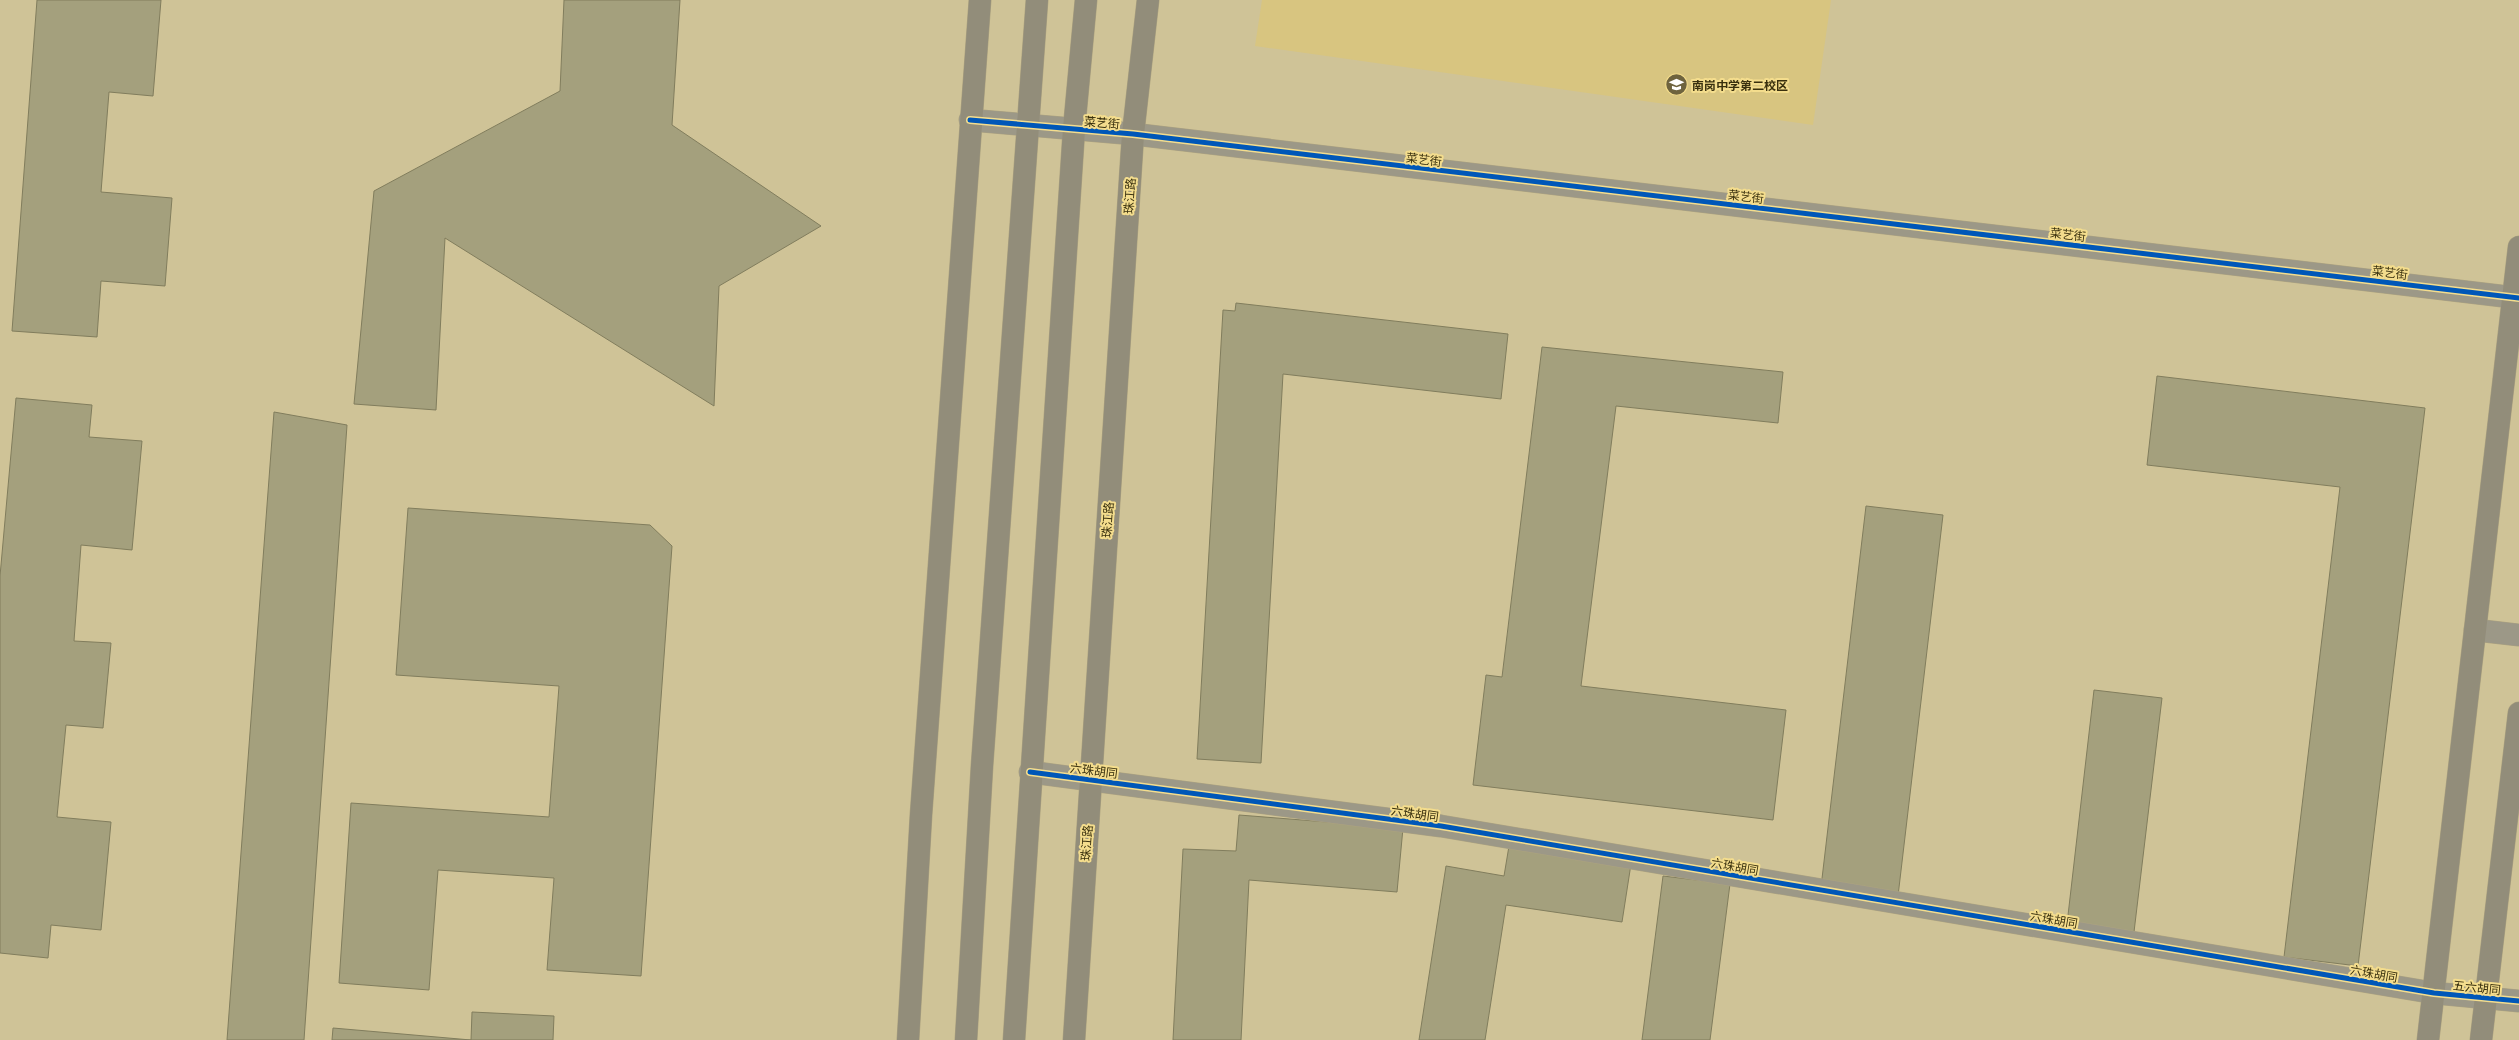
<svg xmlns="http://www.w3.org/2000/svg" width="2519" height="1040" viewBox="0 0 2519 1040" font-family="'Exo 2','Noto Sans SC',sans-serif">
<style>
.built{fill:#d8c580}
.building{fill:#a4a07d;stroke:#817d5d}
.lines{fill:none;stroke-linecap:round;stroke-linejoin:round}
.street-casing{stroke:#ada380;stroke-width:23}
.secondary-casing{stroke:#ada380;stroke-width:23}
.street{stroke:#9c9887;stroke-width:22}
.secondary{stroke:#928d7a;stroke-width:22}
.cycleway-casing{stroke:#f4dd8d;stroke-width:8}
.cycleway{stroke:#0057b8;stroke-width:5}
.labels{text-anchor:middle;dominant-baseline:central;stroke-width:4;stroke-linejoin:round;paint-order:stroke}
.poi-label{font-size:12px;font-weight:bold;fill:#39300e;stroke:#f4dd8d;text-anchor:start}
.street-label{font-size:12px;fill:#39300e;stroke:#f4dd8d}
</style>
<rect width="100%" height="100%" fill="#cfc397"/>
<!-- built -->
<path class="built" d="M1262,0H1831L1813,125L1255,46Z"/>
<!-- building -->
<path class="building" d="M37,0H161L153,96L109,92L101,192L172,198L165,286L101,281L97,337L12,331Z
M564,0H680L672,125L821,226L719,286L714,406L445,238L436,410L354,404L374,191L560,91Z
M1236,303L1508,334L1501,399L1283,374L1261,763L1197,759L1223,310L1235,311Z
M1542,347L1783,372L1778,423L1616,406L1581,686L1786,710L1773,820L1473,785L1486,675L1502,677Z
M2157,376L2425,408L2358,966L2284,957L2340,487L2147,465Z
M16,398L92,405L89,437L142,441L132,550L81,545L74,641L111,643L103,728L66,725L57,817L111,822L101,930L51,925L48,958L0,953V576Z
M274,412L347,425L304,1040H227Z
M1866,506L1943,515L1898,896L1821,887Z
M408,508L650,525L672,546L641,976L547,970L554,878L438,870L429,990L339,983L351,803L549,817L559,686L396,675Z
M2094,690L2162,698L2134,932L2067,924Z
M1239,815L1403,828L1397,892L1249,880L1241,1040H1173L1183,849L1236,851Z
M1509,846L1631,864L1622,922L1506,905L1485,1040H1419L1446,866L1504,876Z
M1663,876L1730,884L1710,1040H1642Z
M472,1012L554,1016L553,1040H332L333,1028L471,1040Z"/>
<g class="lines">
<defs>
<path id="street" d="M970,120L1133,134L2519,298
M2475,630L2519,635
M1030,772L1441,826L2434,993L2519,1001"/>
<path id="secondary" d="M908,1040L921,815L980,0
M966,1040L982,766L1037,0
M1014,1040L1074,129L1086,0
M1074,1040L1133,134L1148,0
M2428,1040L2519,247
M2481,1040L2519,713"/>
</defs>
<!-- street casing -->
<use href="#street" class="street-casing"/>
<!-- secondary casing -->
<use href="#secondary" class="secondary-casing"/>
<!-- street -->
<use href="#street" class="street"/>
<!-- secondary -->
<use href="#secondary" class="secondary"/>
<defs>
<path id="cycleway" d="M970,120L1133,134L2519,298
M1030,772L1441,826L2434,993L2519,1001"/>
</defs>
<!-- cycleway casing -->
<use href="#cycleway" class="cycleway-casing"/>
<!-- cycleway -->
<use href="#cycleway" class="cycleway"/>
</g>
<!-- icons -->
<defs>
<symbol id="school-disc" viewBox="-11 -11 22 22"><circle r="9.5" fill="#6e633e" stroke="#f4dd8d"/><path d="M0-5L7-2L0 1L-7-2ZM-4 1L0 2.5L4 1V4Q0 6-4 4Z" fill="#fff"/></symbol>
</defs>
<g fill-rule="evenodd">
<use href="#school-disc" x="1664" y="72" width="25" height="25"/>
</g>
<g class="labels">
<!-- poi labels -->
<g class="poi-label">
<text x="1692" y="85">南岗中学第二校区</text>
</g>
<!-- street labels -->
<g class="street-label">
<text transform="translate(1102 122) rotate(5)">菜艺街</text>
<text transform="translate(1424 159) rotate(7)">菜艺街</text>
<text transform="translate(1129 196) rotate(-86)">珠江路</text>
<text transform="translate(1746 196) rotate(7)">菜艺街</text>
<text transform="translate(2068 234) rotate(7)">菜艺街</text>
<text transform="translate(2390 272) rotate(7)">菜艺街</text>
<text transform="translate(1107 520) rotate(-86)">珠江路</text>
<text transform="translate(1094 770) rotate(7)">六珠胡同</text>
<text transform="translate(1415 813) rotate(8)">六珠胡同</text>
<text transform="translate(1086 843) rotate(-86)">珠江路</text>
<text transform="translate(1735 866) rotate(10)">六珠胡同</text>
<text transform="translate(2054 919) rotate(10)">六珠胡同</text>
<text transform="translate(2374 973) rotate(10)">六珠胡同</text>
<text transform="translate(2477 987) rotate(6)">五六胡同</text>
</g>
</g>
</svg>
